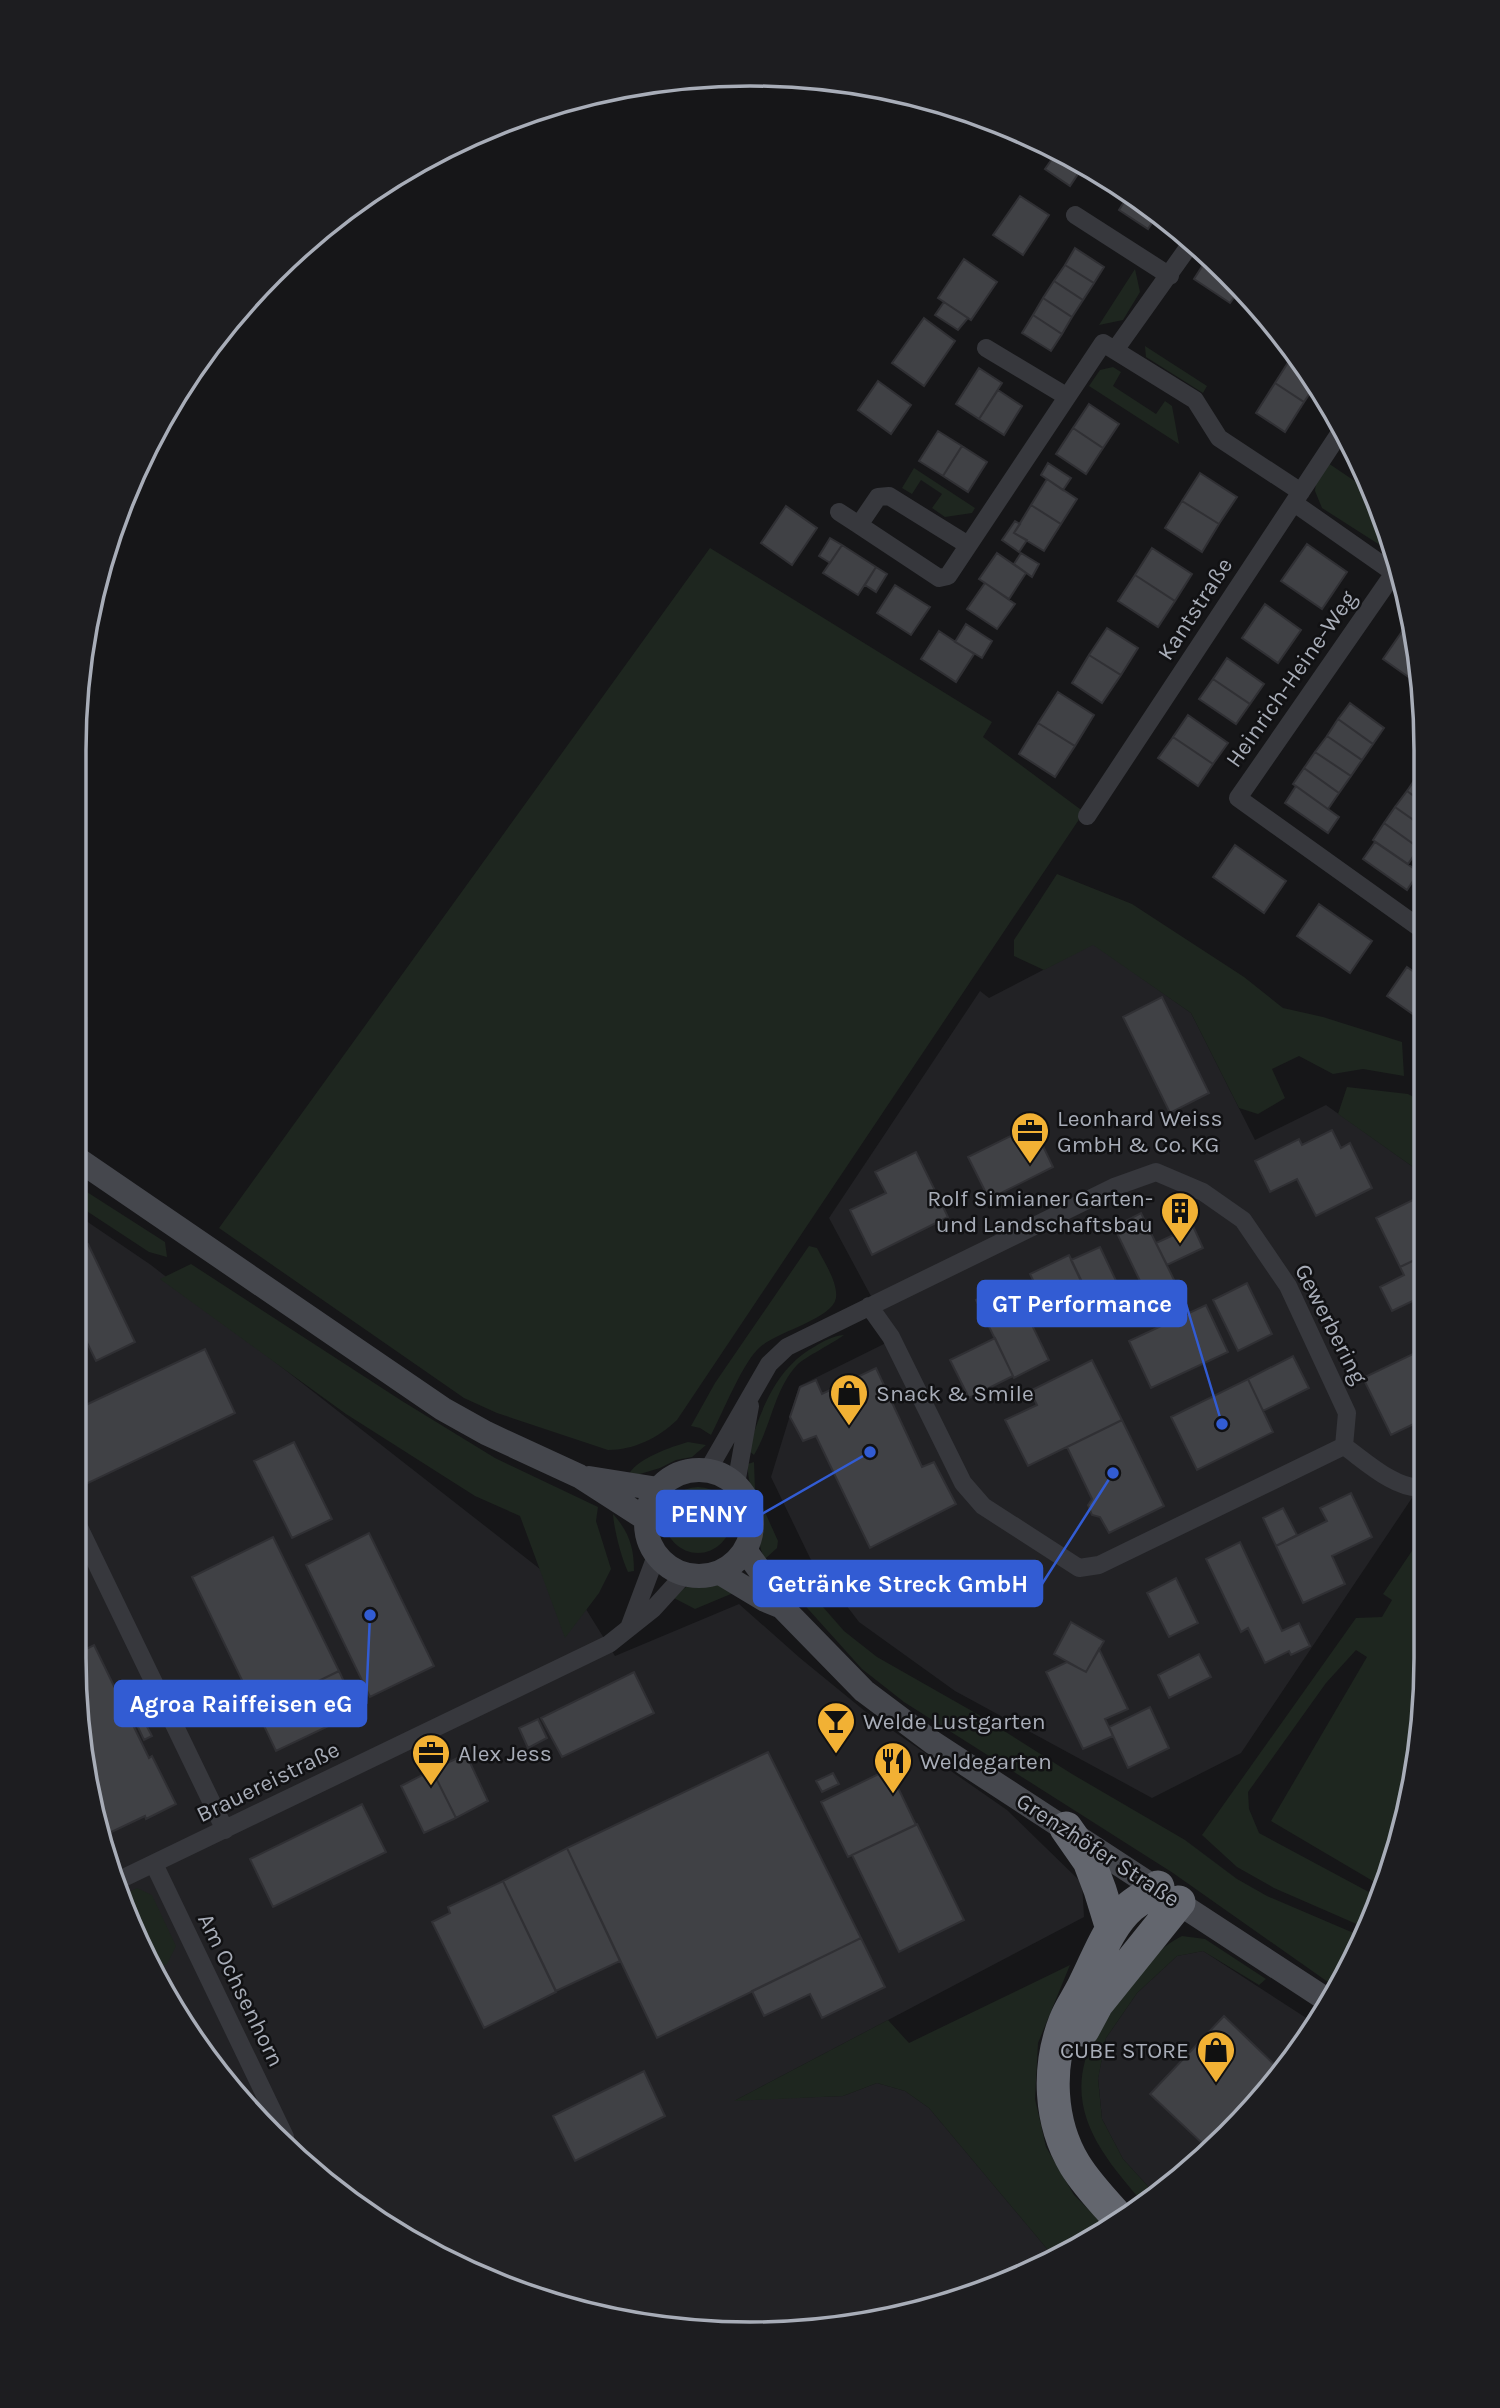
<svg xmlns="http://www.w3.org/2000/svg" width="1500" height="2408" viewBox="0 0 1500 2408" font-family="Karla,sans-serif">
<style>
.built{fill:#222225}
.green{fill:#1e261f}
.building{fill:#404145;stroke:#303034;stroke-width:2}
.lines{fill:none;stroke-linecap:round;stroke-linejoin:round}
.street{stroke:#37383d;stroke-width:18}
.secondary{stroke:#45474d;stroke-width:24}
.highway{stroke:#63666e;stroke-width:33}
.labels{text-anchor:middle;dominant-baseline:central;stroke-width:5;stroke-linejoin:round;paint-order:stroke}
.street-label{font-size:23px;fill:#a8adb8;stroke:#111113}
.poi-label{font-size:23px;fill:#a8adb8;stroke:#111113;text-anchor:start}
.rim{fill:none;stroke:#a8adb8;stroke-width:3.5}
.leader{fill:none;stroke:#325cd3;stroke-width:2.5}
.callout-dot{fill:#325cd3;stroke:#111113;stroke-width:2.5}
.callout{fill:#325cd3;stroke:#325cd3;stroke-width:2.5}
.callout-label{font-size:24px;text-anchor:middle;font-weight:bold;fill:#fff}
</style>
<rect width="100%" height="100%" fill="#161618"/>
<!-- built -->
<path class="built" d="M1093,944L1191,1013L1255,1140L1326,1105L1423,1174L1422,1483L1241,1753L1152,1798L955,1691L859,1622L810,1558L771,1477L799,1386L894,1339L829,1218L980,991L989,998Z
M76,1214L151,1265L581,1601L615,1656L739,1604L800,1658L866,1712L1007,1810L1082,1883L1084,1917L736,2100L843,2096L877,2083L905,2091L929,2108L1053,2256L967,2299L750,2334L533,2299L374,2220L213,2070L109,1875L74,1658Z
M1203,1951L1314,2023L1287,2070L1155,2194L1123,2159L1102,2119L1098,2078L1106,2038L1137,1993L1177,1956Z"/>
<!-- green -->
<path class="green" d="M1135,269L1140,292L1123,320L1099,325Z
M1145,346L1207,386L1203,393L1146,357Z
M1113,367L1121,372L1113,386L1156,414L1165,401L1172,406L1179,444L1089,386L1100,370Z
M1328,463L1368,490L1388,538L1383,547L1322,508L1315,491L1316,481Z
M914,468L975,508L972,513L945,517L932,508L942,494L921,480L912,494L902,488Z
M710,548L992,722L983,737L1084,812L677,1420C658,1438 634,1450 608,1450L497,1413L464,1398L219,1228Z
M1057,874L1132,904L1244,977L1283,1008L1323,1017L1402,1042L1404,1076L1363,1069L1333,1074L1299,1056L1272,1069L1285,1098L1258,1114L1239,1108L1191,1013L1093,945L1044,970L1014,956V940Z
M1347,1087L1408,1094L1423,1102V1174L1338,1114Z
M76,1185L165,1242L167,1257L149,1252L76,1204Z
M809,1246L817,1248C824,1262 838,1282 836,1298C832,1320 773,1332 757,1350C741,1367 723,1412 711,1435L700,1428L691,1426L715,1383Z
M191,1264L402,1401L495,1458L598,1507L596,1521L611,1569L599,1593L565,1638L520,1516L475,1496L346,1414L160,1279Z
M844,1335C832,1344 805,1357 797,1365C774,1390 771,1427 754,1455L748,1450C761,1410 776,1368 814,1347C824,1341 832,1336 844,1335Z
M688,1442L706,1445L692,1457L676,1460L660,1468L640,1474H629C638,1458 671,1447 688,1442Z
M754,1462L755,1490L778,1541L777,1548L765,1559C755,1541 760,1523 755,1503C752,1489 747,1479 748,1464Z
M665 1520a33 33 0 1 1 66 0a33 33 0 1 1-66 0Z
M613,1514C629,1532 634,1547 634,1571L628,1572C621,1557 614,1529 613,1514Z
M1422,1536L1421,1746L1383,1887L1271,1821L1367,1657L1356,1650L1326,1683L1248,1792L1249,1809L1259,1833L1380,1898L1375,1917L1368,1929L1274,1888L1237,1867L1202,1835L1356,1618L1382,1617L1392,1600L1383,1594Z
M788,1563L802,1583L844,1631L877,1657L979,1715L1072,1774L1185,1840L1237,1879L1267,1896L1363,1937L1335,1987L1173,1873L904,1702L862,1669L773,1570L780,1565Z
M693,1582L728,1585L738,1591L695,1609L672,1597Z
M137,1888L152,1895L176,1946L167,1964L159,1968L121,1896Z
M1182,1936L1205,1939L1266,1979L1259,1985L1203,1951L1177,1956L1137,1993L1106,2038L1098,2079L1102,2119L1123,2159L1155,2194L1144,2204C1109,2163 1069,2119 1085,2061C1087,2051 1089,2039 1095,2030C1103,2017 1116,2005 1125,1992C1143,1971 1157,1948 1182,1936Z
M1070,1965L1038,2043L1035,2099L1046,2147L1074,2195L1108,2229L1053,2256L929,2108L905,2091L877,2083L843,2096L734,2101L888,2020L909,2043Z"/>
<!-- building -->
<path class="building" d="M1059,149L1084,165L1070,186L1045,169Z
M1129,194L1159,212L1148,229L1119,210Z
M1020,196L1049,215L1023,255L993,235Z
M1075,248L1104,267L1094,283L1065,265Z
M1208,257L1241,288L1230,303L1194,279Z
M964,259L997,282L971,320L938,298Z
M1065,265L1094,283L1083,300L1054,281Z
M1054,281L1083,300L1072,317L1043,298Z
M1043,298L1072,317L1062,334L1033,315Z
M944,302L968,318L958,330L935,315Z
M1033,315L1062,334L1051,351L1022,333Z
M924,318L955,341L924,386L892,363Z
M1294,353L1316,384L1304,402L1275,383Z
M979,368L1002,383L979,419L956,404Z
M878,381L911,405L891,434L858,410Z
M1275,383L1304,402L1285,432L1256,413Z
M998,390L1022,406L1004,435L979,419Z
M1089,404L1119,424L1103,448L1073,428Z
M1073,428L1103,448L1086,474L1056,454Z
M938,431L962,446L943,476L919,461Z
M962,446L987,462L968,492L943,476Z
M1048,463L1071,478L1063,490L1041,475Z
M1200,473L1237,497L1219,524L1182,501Z
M1047,479L1077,499L1061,524L1031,505Z
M1182,501L1219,524L1202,552L1165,528Z
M1031,505L1061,524L1044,551L1014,533Z
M786,506L817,528L792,565L761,543Z
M1015,521L1020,524L1014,533L1027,540L1019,552L1002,540Z
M830,538L842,545L830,563L819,556Z
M1307,544L1347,572L1322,609L1281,581Z
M842,545L876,567L858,595L823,573Z
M1152,548L1192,574L1175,601L1135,575Z
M997,553L1026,573L1009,599L979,579Z
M1021,553L1039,564L1032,577L1014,564Z
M876,567L887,574L876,592L865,585Z
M1135,575L1175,601L1158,627L1118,601Z
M985,583L1015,604L997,629L967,609Z
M895,585L930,607L911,635L877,613Z
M1265,604L1301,630L1278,663L1242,638Z
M1410,620L1420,674L1414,681L1383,659Z
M966,624L992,641L982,658L955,642Z
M1107,628L1138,648L1121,675L1089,655Z
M939,631L974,654L956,682L921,659Z
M1089,655L1121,675L1102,703L1072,683Z
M1227,658L1264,684L1250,704L1213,679Z
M1213,679L1250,704L1236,724L1199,699Z
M1058,692L1094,715L1075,746L1038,723Z
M1350,703L1384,728L1373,744L1338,719Z
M1188,715L1228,743L1213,764L1173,737Z
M1338,719L1373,744L1362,760L1327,736Z
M1038,723L1075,746L1055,777L1019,754Z
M1327,736L1362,760L1351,776L1315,752Z
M1173,737L1213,764L1198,786L1158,758Z
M1315,752L1351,776L1339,793L1304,768Z
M1304,768L1339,793L1328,809L1293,784Z
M1418,775L1425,780V804L1407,791Z
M1296,786L1339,817L1328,833L1285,803Z
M1407,791L1425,804V828L1395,807Z
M1395,807L1425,828L1424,840L1419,848L1384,823Z
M1384,823L1419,848L1408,864L1373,840Z
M1375,842L1419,872L1407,890L1363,859Z
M1235,845L1286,881L1264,913L1213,877Z
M1319,904L1372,941L1350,973L1297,936Z
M1407,967L1424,979V1022L1387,996Z
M1162,997L1209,1093L1170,1113L1123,1017Z
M1033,1125L1053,1167L989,1199L968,1157Z
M1332,1130L1341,1148L1350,1143L1372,1188L1316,1216L1297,1179L1270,1192L1255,1161L1299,1139L1302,1145Z
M916,1152L948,1217L872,1255L850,1210L886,1193L875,1172Z
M1423,1195V1256L1400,1267L1376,1218Z
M1141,1213L1182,1296L1154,1310L1114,1227Z
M1193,1226L1203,1248L1167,1265L1156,1243Z
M88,1244L135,1342L96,1361L75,1318L76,1250Z
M1100,1247L1127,1304L1098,1317L1071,1260Z
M1069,1255L1085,1288L1046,1307L1030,1274Z
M1423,1256V1296L1392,1311L1380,1287L1404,1275L1400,1267Z
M1011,1282L1049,1360L1014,1378L976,1300Z
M1247,1283L1272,1334L1238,1351L1213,1300Z
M1206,1305L1228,1352L1151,1388L1129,1341Z
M995,1338L1013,1376L969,1398L950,1360Z
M205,1349L235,1413L86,1484L75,1460V1410Z
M1417,1352L1422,1363V1420L1391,1435L1363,1378Z
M1293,1356L1309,1388L1263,1411L1248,1379Z
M1092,1360L1122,1420L1028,1466L1005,1420L1037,1405L1030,1391Z
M876,1368L922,1467L934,1462L956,1504L870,1548L816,1436L803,1441L790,1417L800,1387L816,1380L822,1394Z
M1248,1379L1273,1432L1197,1470L1171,1417Z
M1122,1420L1164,1506L1109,1533L1100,1517L1092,1515L1088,1505L1092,1499L1067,1447Z
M294,1442L332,1519L292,1538L254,1461Z
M1351,1493L1372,1537L1332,1556L1345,1584L1303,1603L1276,1546L1327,1521L1320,1508Z
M1283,1508L1297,1535L1276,1546L1263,1518Z
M369,1533L434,1666L370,1697L306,1565Z
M273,1537L339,1671L257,1711L192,1577Z
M1240,1542L1282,1631L1299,1623L1310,1646L1291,1655L1289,1651L1265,1663L1248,1628L1241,1632L1206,1559Z
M1176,1578L1198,1623L1169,1637L1147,1593Z
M1071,1622L1104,1641L1086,1672L1054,1654Z
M94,1645L149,1758L152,1756L176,1804L146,1819L145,1816L103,1836L74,1658V1655Z
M1099,1649L1128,1709L1105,1719L1113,1736L1083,1749L1046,1672L1067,1662L1086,1672Z
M1199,1654L1211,1677L1169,1698L1158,1675Z
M339,1671L358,1712L276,1751L257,1711Z
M634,1672L654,1713L562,1757L541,1718Z
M1150,1707L1169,1748L1128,1768L1109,1727Z
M538,1719L547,1738L528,1748L519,1728Z
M144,1721L152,1736L144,1740L137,1725Z
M768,1752L861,1938L657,2038L567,1848Z
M466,1754L488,1801L456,1818L432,1770Z
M889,1769L916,1825L848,1857L821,1802Z
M432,1770L456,1818L424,1833L401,1786Z
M833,1773L839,1784L822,1792L816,1781Z
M362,1804L386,1852L273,1907L250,1859Z
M917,1824L964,1920L899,1952L852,1855Z
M567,1848L620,1961L556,1991L503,1881Z
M503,1881L556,1992L484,2028L432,1922L450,1913L448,1907Z
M861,1938L885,1987L822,2018L810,1994L764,2016L752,1991Z
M1224,2016L1283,2073L1205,2146L1150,2094Z
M644,2071L665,2116L575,2161L553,2116Z"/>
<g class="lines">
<!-- street -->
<path class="street" d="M1075,215L1170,276
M986,348L1066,396
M1115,350L1192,242
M1294,503L1404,580
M839,512L859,525
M968,545L889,496L878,497L859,525L939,578L948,576L1103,343L1195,400L1219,438L1301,492
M1394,573L1238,798L1424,931
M1087,816L1343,428
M1344,1446C1364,1460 1397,1491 1422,1487
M708,1470L769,1364L787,1347L1114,1187L1156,1172L1203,1192L1243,1220L1288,1286L1347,1413L1344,1446L1099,1565L1079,1568L983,1506L963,1483L891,1337L869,1306
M736,1484L750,1406
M74,1517L225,1830
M629,1628L656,1556
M154,1864L285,2137
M113,1883L609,1644L653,1609L684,1575"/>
<!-- secondary -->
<path class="secondary" d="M76,1158L443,1409L486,1433L579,1476L646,1519
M646 1523a53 53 0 1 1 106 0a53 53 0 1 1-106 0Z
M589,1478L658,1489
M745,1550L774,1590L782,1607L864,1691L932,1742L1327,2000
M720,1573L765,1600L782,1607"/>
<!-- highway -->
<path class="highway" d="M1066,1828L1089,1861L1100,1890L1112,1929
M1083,2030L1097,2004L1179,1902
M1122,2222C1106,2204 1088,2186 1075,2165C1049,2122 1047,2067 1065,2021C1070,2008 1079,1996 1085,1983C1098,1957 1109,1925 1131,1906C1140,1899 1149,1894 1158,1887"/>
</g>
<!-- icons -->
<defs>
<symbol id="office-pin" viewBox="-11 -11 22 30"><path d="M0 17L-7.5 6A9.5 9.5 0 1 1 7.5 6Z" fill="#f2b134" stroke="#111113"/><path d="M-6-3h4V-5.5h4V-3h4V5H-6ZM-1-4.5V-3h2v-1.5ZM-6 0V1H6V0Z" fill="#111"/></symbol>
<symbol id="building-pin" viewBox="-11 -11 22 30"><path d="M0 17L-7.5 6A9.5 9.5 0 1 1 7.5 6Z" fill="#f2b134" stroke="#111113"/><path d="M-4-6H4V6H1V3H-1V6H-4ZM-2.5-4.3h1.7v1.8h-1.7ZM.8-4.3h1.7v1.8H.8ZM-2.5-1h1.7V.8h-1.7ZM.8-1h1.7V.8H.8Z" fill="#111"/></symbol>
<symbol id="shop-pin" viewBox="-11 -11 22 30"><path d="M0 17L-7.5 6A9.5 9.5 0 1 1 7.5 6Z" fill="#f2b134" stroke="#111113"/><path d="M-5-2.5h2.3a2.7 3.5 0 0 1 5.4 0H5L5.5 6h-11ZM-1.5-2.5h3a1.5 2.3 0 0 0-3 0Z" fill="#111"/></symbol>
<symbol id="bar-pin" viewBox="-11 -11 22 30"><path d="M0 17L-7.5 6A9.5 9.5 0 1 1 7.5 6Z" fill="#f2b134" stroke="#111113"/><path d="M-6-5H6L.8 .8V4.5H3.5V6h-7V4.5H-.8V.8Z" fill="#111"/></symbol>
<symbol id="restaurant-pin" viewBox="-11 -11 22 30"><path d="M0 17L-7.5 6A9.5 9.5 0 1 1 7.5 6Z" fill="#f2b134" stroke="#111113"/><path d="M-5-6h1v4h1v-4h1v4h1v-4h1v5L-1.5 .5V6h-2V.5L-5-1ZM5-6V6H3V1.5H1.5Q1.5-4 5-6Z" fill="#111"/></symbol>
</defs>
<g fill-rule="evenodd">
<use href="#office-pin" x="1008" y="1109" width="44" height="60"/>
<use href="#building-pin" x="1158" y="1189" width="44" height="60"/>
<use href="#shop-pin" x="827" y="1371" width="44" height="60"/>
<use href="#bar-pin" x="814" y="1699" width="44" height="60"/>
<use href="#office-pin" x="409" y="1731" width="44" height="60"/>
<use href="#restaurant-pin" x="871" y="1739" width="44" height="60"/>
<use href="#shop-pin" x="1194" y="2028" width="44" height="60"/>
</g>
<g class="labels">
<!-- street labels -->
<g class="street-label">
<text transform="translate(1195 609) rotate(-57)">Kantstraße</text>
<text transform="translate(1291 679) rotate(-55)">Heinrich-Heine-Weg</text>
<text transform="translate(1331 1324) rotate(63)">Gewerbering</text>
<text transform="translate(268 1782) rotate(-26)">Brauereistraße</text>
<text transform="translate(1098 1850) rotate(33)">Grenzhöfer Straße</text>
<text transform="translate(241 1990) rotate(64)">Am Ochsenhorn</text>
</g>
<!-- poi labels -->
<g class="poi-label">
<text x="1057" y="1118">Leonhard Weiss<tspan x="1057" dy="26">GmbH &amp; Co. KG</tspan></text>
<text x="1153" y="1198" text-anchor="end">Rolf Simianer Garten-<tspan x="1153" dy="26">und Landschaftsbau</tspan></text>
<text x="876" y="1393">Snack &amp; Smile</text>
<text x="863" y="1721">Welde Lustgarten</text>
<text x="458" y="1753">Alex Jess</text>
<text x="920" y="1761">Weldegarten</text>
<text x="1189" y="2050" text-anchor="end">CUBE STORE</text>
</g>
</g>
<!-- crop -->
<path d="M0 0H1500V2408H0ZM750 86H750A664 664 0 0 1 1414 750V1658A664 664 0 0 1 750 2322H750A664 664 0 0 1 86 1658V750A664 664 0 0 1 750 86Z" fill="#1d1d20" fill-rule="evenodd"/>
<path class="rim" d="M750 86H750A664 664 0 0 1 1414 750V1658A664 664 0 0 1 750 2322H750A664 664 0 0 1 86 1658V750A664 664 0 0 1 750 86Z"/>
<!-- callouts -->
<path class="leader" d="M1222 1424L1186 1304M870 1452L762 1514M1113 1473L1042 1584M370 1615L366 1704"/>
<g class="callout-dot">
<circle cx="1222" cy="1424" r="7"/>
<circle cx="870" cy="1452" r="7"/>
<circle cx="1113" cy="1473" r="7"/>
<circle cx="370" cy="1615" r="7"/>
</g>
<g class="callout">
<rect x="978" y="1281" width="208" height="45" rx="7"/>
<rect x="657" y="1491" width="105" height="45" rx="7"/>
<rect x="754" y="1561" width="288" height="45" rx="7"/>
<rect x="115" y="1681" width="251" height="45" rx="7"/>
</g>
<g class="callout-label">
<text x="1082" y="1312">GT Performance</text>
<text x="709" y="1522">PENNY</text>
<text x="898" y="1592">Getränke Streck GmbH</text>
<text x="241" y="1712">Agroa Raiffeisen eG</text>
</g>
</svg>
